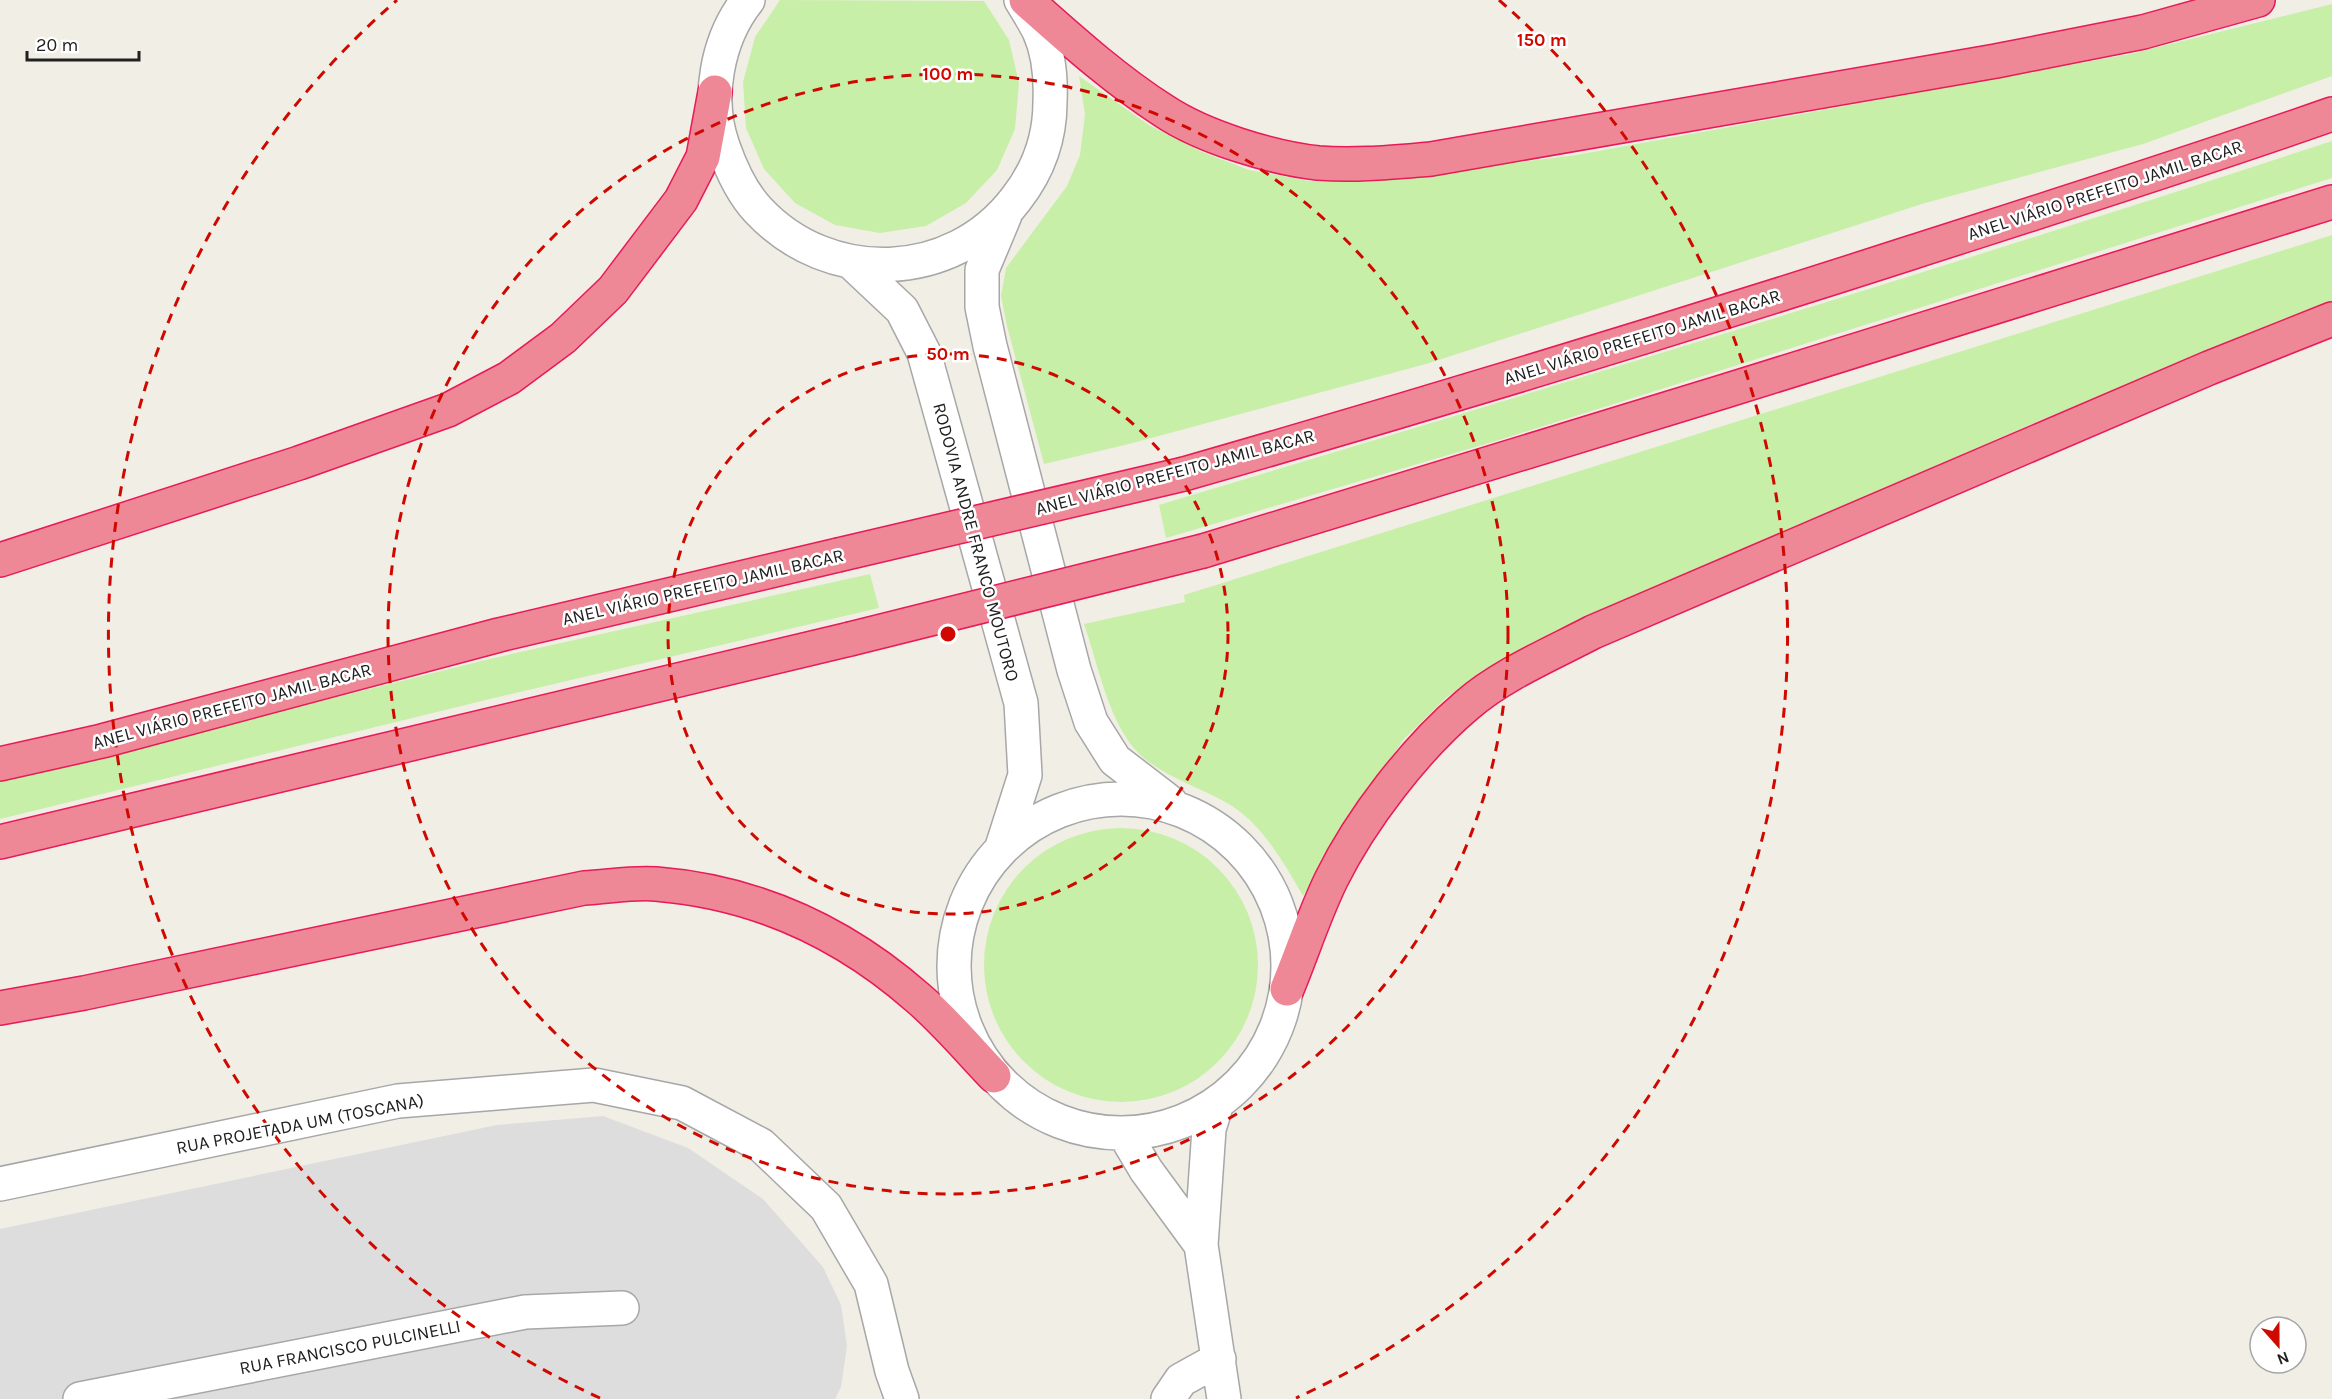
<svg xmlns="http://www.w3.org/2000/svg" width="2332" height="1399" viewBox="0 0 2332 1399" font-family="Karla,sans-serif">
<style>
.residential{fill:#dedddd}
.grass{fill:#c8efa8}
.lines{fill:none;stroke-linecap:round;stroke-linejoin:round}
.minor-casing{stroke:#a7a7a7;stroke-width:36}
.highway-casing{stroke:#e81a57;stroke-width:36}
.minor{stroke:#fff;stroke-width:33}
.highway{stroke:#ee8897;stroke-width:33}
.highway-bridge-casing{stroke:#e81a57;stroke-width:36;stroke-linecap:butt}
.highway-bridge{stroke:#ee8897;stroke-width:33}
.ring{fill:none;stroke:#d00900;stroke-width:3;stroke-dasharray:10 8}
.labels{text-anchor:middle;dominant-baseline:central;stroke-width:5;stroke-linejoin:round;paint-order:stroke}
.street-label{font-size:18px;fill:#202020;stroke:#fff}
.centre{fill:#d00900;stroke:#fff;stroke-width:3}
.ring-label{font-size:18px;text-anchor:middle;font-weight:bold;fill:#d00900;stroke:#fff;stroke-width:5;stroke-linejoin:round;paint-order:stroke}
</style>
<rect width="100%" height="100%" fill="#f1eee6"/>
<!-- residential -->
<path class="residential" d="M603,1116L688,1148L763,1199L823,1267L841,1305L847,1346L841,1387L835,1399H0V1229L497,1125Z"/>
<!-- grass -->
<path class="grass" d="M780,0L984,1L1009,40L1019,83L1015,129L997,170L966,203L926,226L880,233L835,225L795,203L764,169L746,128L743,82L755,37Z
M2332,4V76L2143,144L1925,203L1426,364L1129,444L1044,464L1007,326L1001,296L1006,268L1067,186L1080,155L1085,114L1079,76L1149,125L1200,151L1249,170L1309,181L1364,182L1576,155L2130,54Z
M2332,141V178L1496,441L1166,538L1159,505C1551,387 1943,269 2332,141Z
M2332,235V302L2036,422L1616,606L1497,664L1447,697L1404,739L1375,781L1303,896C1284,863 1263,825 1229,804C1195,784 1150,774 1127,739C1105,705 1097,661 1084,624L1185,602L1184,595Z
M870,574L879,608L490,699L0,819V781L485,660Z
M984 965a137 137 0 1 1 274 0a137 137 0 1 1-274 0Z"/>
<g class="lines">
<defs>
<path id="minor" d="M748,0C717,39 706,99 723,146C731,169 741,192 758,210C829,286 952,283 1016,199C1038,171 1050,138 1050,102C1051,79 1049,53 1039,31C1034,21 1027,10 1021,0
M1005,215L982,270V307L990,346L1074,670L1091,722L1115,760L1171,803
M851,262L902,310L924,353L1021,703L1025,775L1002,847
M954 966a167 167 0 1 1 334 0a167 167 0 1 1-334 0Z
M1217,1103L1209,1129L1201,1245L1224,1399
M1124,1133L1146,1170L1201,1245
M0,1184L398,1101L594,1085L682,1103L761,1145L826,1207L871,1284L892,1371L902,1399
M80,1399L525,1312L622,1308
M1168,1399L1181,1380L1219,1359"/>
<path id="highway" d="M1026,0C1070,39 1114,79 1164,111C1203,137 1272,158 1318,163C1356,166 1394,162 1431,159L1996,61L2143,32L2258,0
M1184,474C1428,404 1671,330 1913,252C2053,207 2193,163 2332,114
M1203,551L1722,392L2332,202
M0,560L299,463L448,410L509,378L563,338L613,290L681,200L703,157L715,92
M0,764L102,741L499,635L838,555
M0,842L850,639
M1287,989C1302,953 1314,915 1331,880C1361,819 1415,749 1467,705C1501,675 1553,653 1593,632L2209,368L2332,319
M0,1008L84,993L584,888C607,887 633,882 656,884C755,892 843,932 918,998C945,1021 969,1050 994,1076"/>
</defs>
<!-- minor casing -->
<use href="#minor" class="minor-casing"/>
<!-- highway casing -->
<use href="#highway" class="highway-casing"/>
<!-- minor -->
<use href="#minor" class="minor"/>
<!-- highway -->
<use href="#highway" class="highway"/>
<defs>
<path id="highway-bridge" d="M838,555L1184,474
M850,639L1203,551"/>
</defs>
<!-- highway-bridge casing -->
<use href="#highway-bridge" class="highway-bridge-casing"/>
<!-- highway-bridge -->
<use href="#highway-bridge" class="highway-bridge"/>
</g>
<!-- distance rings -->
<g class="ring">
<circle cx="948" cy="634" r="280"/>
<circle cx="948" cy="634" r="560"/>
<path d="M600 1398A840 840 0 0 1 397 0M1499 0A840 840 0 0 1 1296 1398"/>
</g>
<g class="labels">
<!-- street labels -->
<g class="street-label">
<text transform="translate(2105 190) rotate(-18)">ANEL VIÁRIO PREFEITO JAMIL BACAR</text>
<text transform="translate(1642 337) rotate(-17)">ANEL VIÁRIO PREFEITO JAMIL BACAR</text>
<text transform="translate(1175 472) rotate(-15)">ANEL VIÁRIO PREFEITO JAMIL BACAR</text>
<text transform="translate(976 542) rotate(75)">RODOVIA ANDRE FRANCO MOUTORO</text>
<text transform="translate(703 587) rotate(-13)">ANEL VIÁRIO PREFEITO JAMIL BACAR</text>
<text transform="translate(232 706) rotate(-15)">ANEL VIÁRIO PREFEITO JAMIL BACAR</text>
<text transform="translate(300 1124) rotate(-11)">RUA PROJETADA UM (TOSCANA)</text>
<text transform="translate(350 1347) rotate(-11)">RUA FRANCISCO PULCINELLI</text>
</g>
</g>
<circle cx="948" cy="634" r="9" class="centre"/>
<g class="ring-label">
<text x="1542" y="46">150 m</text>
<text x="948" y="80">100 m</text>
<text x="948" y="360">50 m</text>
</g>
<!-- north arrow -->
<g transform="translate(2278 1345) rotate(159)"><circle r="28" fill="#ffffff" stroke="#a6a6a6" stroke-width="1.5"/>
<path d="M0-4.5L10 22L0 15L-10 22Z" fill="#d00900"/>
<text y="-9" font-size="16" font-weight="bold" text-anchor="middle" fill="#202020">N</text>
</g>
<!-- scale -->
<path d="M27 51v9h112v-9" fill="none" stroke="#202020" stroke-width="3"/>
<text x="36" y="51" font-size="18" fill="#202020" stroke="#ffffff" stroke-width="4.5" paint-order="stroke">20 m</text>
</svg>
